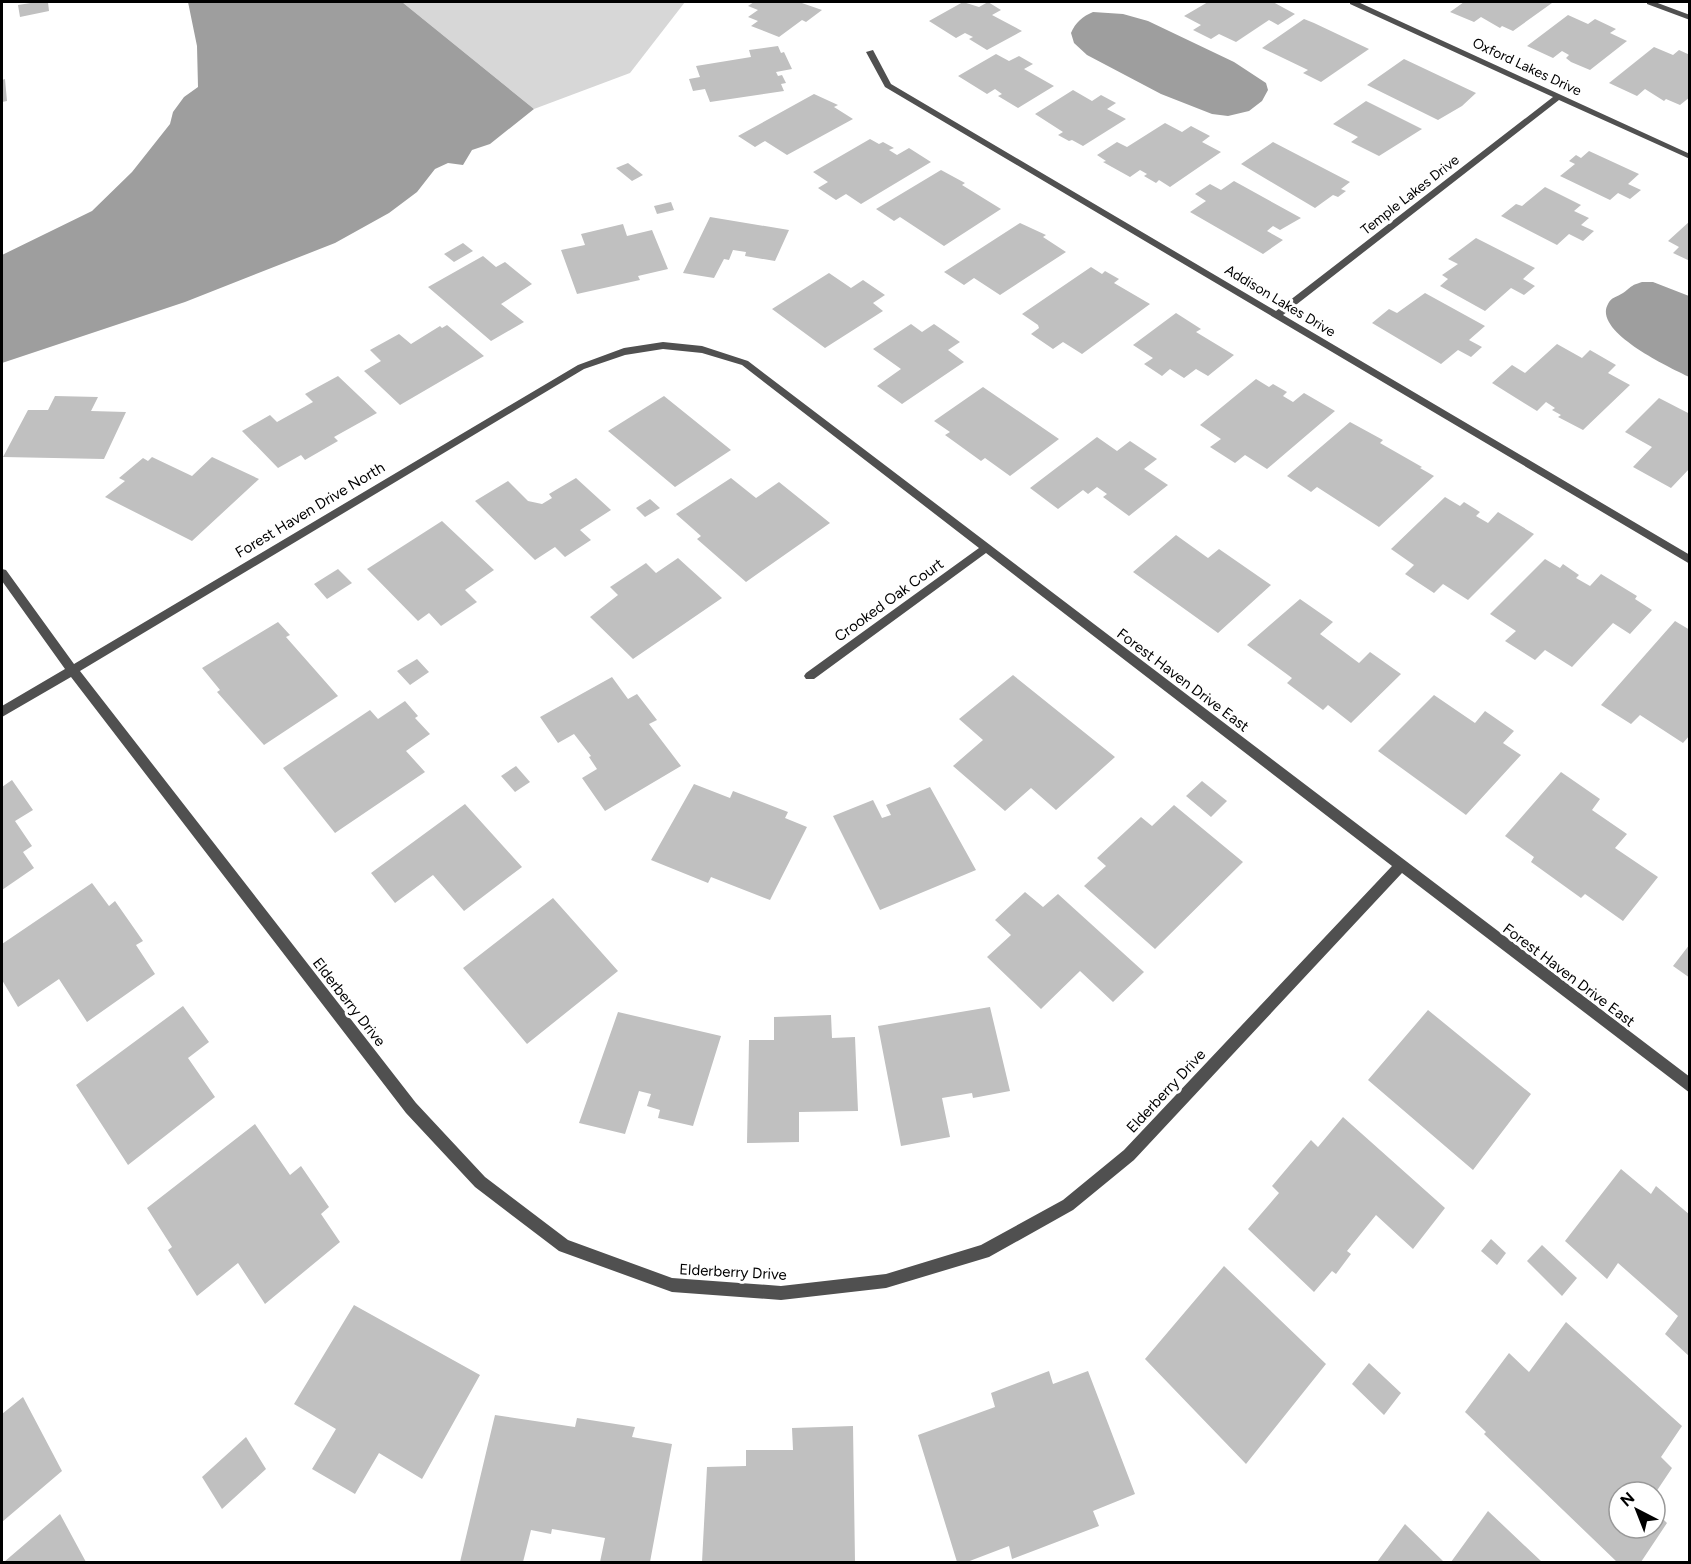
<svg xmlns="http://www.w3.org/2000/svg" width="1691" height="1564" viewBox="0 0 1691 1564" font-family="Figtree,sans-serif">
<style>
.green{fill:#d7d7d7}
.water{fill:#9e9e9e}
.building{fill:#c0c0c0}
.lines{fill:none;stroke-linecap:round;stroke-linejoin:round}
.street{fill:#505050;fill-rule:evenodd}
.labels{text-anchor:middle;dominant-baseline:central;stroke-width:6;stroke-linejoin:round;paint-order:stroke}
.far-street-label{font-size:14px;fill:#000;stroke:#fff}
.street-label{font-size:15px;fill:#000;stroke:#fff}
</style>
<rect width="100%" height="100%" fill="#fff"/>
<!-- green -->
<path class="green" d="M402,2H685L630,73L534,109Z"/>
<!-- water -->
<path class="water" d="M188,2H402L534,109L490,144L472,150L463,165L448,163L435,169L417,192L389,213L335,243L185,302L2,363V255L92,211L132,172L170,124L173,112L184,97L198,87L197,46Z
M1093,12L1123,14L1148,21L1234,62L1266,83L1268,90L1262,101L1249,111L1228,116L1212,114L1161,94L1087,55L1074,43L1071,33C1075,23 1083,16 1093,12Z
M1642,282H1653L1689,296V377C1671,368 1592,332 1608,304C1611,297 1617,297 1623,293C1632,287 1629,286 1642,282Z"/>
<!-- building -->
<path class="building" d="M37,2H48L49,11L20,17L18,5Z
M754,2H799L822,10L806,22L802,20L779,37L751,26L758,21L748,17L758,10L748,6Z
M963,2L979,7L988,2L1001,10L992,15L1022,31L987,50L969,39L973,37L965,33L956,38L929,21Z
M1208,2H1273L1295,14L1278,25L1269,20L1236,42L1219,34L1211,39L1193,30L1201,25L1184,16Z
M1464,2H1548L1552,3L1513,31L1502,26L1500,28L1481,17L1474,22L1450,12Z
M1568,15L1588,24L1595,19L1616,29L1610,33L1627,41L1590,70L1571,62L1566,58L1569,55L1562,51L1553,58L1527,46Z
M1304,19L1314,23L1369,49L1321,82L1303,73L1308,70L1262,48Z
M778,46L781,53L784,52L792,69L776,72L778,76L782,75L786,83L781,84L784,91L710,102L705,89L693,91L689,79L700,77L696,66L751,57L749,50Z
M1654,47L1673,55L1679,50L1690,55V97L1680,105L1666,99L1664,101L1645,89L1637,96L1609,83Z
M996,54L1009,61L1019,56L1033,64L1024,69L1054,86L1018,108L998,96L1002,94L995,89L987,94L958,76Z
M1404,59L1476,93L1462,106L1438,120L1367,85Z
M5,79L7,101L2,102V80Z
M1073,90L1092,101L1101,95L1116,103L1107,109L1126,119L1083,146L1072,140L1069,141L1058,135L1063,132L1035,114Z
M814,94L838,105L834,107L853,119L787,155L765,141L755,147L738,136Z
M1366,101L1422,129L1379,156L1351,142L1358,137L1333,124Z
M1165,123L1182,132L1191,126L1210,136L1202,142L1221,152L1170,187L1159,180L1156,183L1144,176L1147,174L1140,170L1130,177L1103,162L1106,161L1097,155L1117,142L1127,147Z
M870,139L879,144L883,142L894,148L889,150L897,155L909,148L931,162L861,204L846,194L836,200L818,188L828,182L813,172Z
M1273,142L1350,182L1341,189L1346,191L1338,197L1333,195L1315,208L1241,164Z
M1589,151L1639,174L1628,184L1641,190L1630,199L1618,193L1610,200L1560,176L1575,164L1569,161L1576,155L1581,158Z
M628,163L643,175L632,181L616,168Z
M941,170L965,183L962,185L1001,209L944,246L900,217L894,221L876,209Z
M1234,181L1301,218L1280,230L1273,226L1267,231L1283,240L1263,254L1190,212L1206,201L1195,194L1210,184L1221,190Z
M1545,187L1581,205L1574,211L1589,218L1581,225L1594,231L1583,241L1569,234L1557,245L1501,216L1516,204L1522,206Z
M671,202L674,210L657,214L654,206Z
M710,217L789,230L775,261L745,256L746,252L733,250L729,260L724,259L714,278L683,273Z
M1690,221V261L1673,253L1679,247L1668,241Z
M1020,223L1046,235L1043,237L1066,252L1000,295L974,278L964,285L944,272Z
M623,224L627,236L652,230L668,269L638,276L640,280L577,294L561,250L585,245L581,234Z
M1476,238L1535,268L1523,279L1535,286L1524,295L1511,288L1485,311L1440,286L1448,279L1442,275L1458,264L1448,259Z
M463,243L473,251L454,262L444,254Z
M483,256L496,267L505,262L532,284L501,304L524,322L491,341L428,287Z
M1091,267L1102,274L1105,271L1119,279L1114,283L1150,304L1082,354L1063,342L1053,349L1031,334L1039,328L1038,325L1022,314Z
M829,273L851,288L863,280L885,295L873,303L883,311L825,348L772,309Z
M1425,293L1485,326L1469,340L1482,347L1471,357L1458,350L1441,364L1372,323L1389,309L1397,313Z
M1176,313L1201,329L1196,332L1234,355L1208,376L1196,369L1184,378L1170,369L1162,376L1144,364L1153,358L1133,345Z
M911,324L922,332L934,324L960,342L948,350L964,362L902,404L877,386L901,369L873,349Z
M447,325L484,356L400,405L364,371L381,361L370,350L399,334L411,344L440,326L442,328Z
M1557,344L1582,358L1590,350L1616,365L1608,373L1630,385L1583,430L1558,417L1561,415L1552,410L1555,408L1546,402L1537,411L1492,383L1512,365L1525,373Z
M338,376L377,413L334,437L338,441L305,460L301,455L278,468L242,431L270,415L277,422L313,402L305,394Z
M1256,379L1269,387L1273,384L1287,392L1283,396L1293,402L1304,393L1335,411L1267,469L1245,455L1235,463L1210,447L1221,439L1200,425Z
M983,387L1059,439L1010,476L985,458L981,461L945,435L950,432L934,421Z
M55,396L98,397L91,411L126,412L104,459L3,457L28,410H48Z
M664,396L731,450L675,487L608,431Z
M1659,398L1690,414V468L1671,488L1633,467L1652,447L1625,432Z
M1350,422L1383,440L1380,443L1422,467L1420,468L1434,476L1379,527L1317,487L1311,492L1287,476Z
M1097,437L1117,451L1130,441L1157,459L1144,469L1168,485L1129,516L1103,497L1107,494L1097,487L1088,494L1083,490L1058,509L1030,488Z
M152,457L192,476L212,457L259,479L192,541L105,497L125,481L119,478L143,458L148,461Z
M576,478L611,510L580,530L591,540L565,557L555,547L535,560L475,501L508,481L528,501L542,504L552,498L549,494Z
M731,478L756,498L779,482L830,523L746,582L697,539L701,536L676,514Z
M1445,497L1460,506L1464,502L1480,512L1476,516L1488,523L1498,512L1534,534L1468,600L1443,584L1434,593L1405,574L1414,565L1391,549Z
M650,499L660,508L645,517L636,508Z
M442,521L494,570L465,590L477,602L441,626L429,613L418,621L367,569Z
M1176,535L1208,558L1219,549L1271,585L1218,633L1133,572Z
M678,558L722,598L633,659L590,617L618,595L610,587L646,563L656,573Z
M1545,559L1560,568L1563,564L1579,575L1576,578L1590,586L1601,574L1637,596L1635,599L1652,610L1630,634L1613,623L1572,667L1545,650L1535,660L1505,641L1516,631L1490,614Z
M338,569L352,583L327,599L314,584Z
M1300,599L1333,622L1320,634L1359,663L1370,652L1401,674L1351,723L1328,705L1323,710L1287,683L1292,678L1247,645Z
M1675,621L1690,630V735L1683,743L1640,715L1631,724L1601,705Z
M278,622L290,635L286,637L338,696L264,745L217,692L220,690L202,668Z
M417,659L429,672L410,685L397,671Z
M1013,675L1115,757L1056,810L1031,788L1005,811L953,766L983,740L959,719Z
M612,677L628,699L637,694L657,720L649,724L681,766L605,811L582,778L597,769L589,757L591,756L574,734L558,743L540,717Z
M1434,695L1475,723L1485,711L1514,731L1503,743L1521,755L1466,815L1378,751Z
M405,701L418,716L415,718L430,734L406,751L425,772L335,833L283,768L370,710L378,719Z
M516,766L530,782L515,792L501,776Z
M1561,772L1600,799L1592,810L1627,834L1615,848L1658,877L1623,921L1585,894L1581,898L1531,862L1534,857L1505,836Z
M12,780L33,810L15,821L32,846L23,852L34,868L2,890V787Z
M1202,781L1227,801L1211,817L1186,796Z
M694,784L730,798L733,791L788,812L785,818L807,827L770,900L711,877L708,883L651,860Z
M930,787L976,870L880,910L833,816L873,800L882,818L891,815L886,805Z
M465,804L522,867L464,911L433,875L395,903L371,873Z
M1174,805L1243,862L1155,949L1084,886L1106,866L1097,858L1141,817L1152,826Z
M92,883L109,906L115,901L143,941L136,945L155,974L87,1022L59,979L18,1007L2,980V944Z
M1025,892L1043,907L1058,894L1144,972L1113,1002L1080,971L1041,1009L987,957L1011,935L995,920Z
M553,898L618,971L527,1044L463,968Z
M1690,944V978L1673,966Z
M183,1006L209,1042L188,1058L215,1097L128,1165L76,1085Z
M990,1007L1010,1091L973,1098L972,1093L942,1098L950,1137L901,1146L878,1026Z
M1428,1010L1531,1094L1473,1170L1368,1080Z
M618,1012L721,1036L693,1126L658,1118L660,1110L647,1106L651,1094L639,1091L625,1134L579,1123Z
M831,1015L832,1038L855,1037L858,1111L799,1112V1142L747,1143L749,1040H774V1017Z
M1343,1117L1445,1208L1413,1249L1376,1215L1347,1251L1351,1254L1336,1274L1332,1271L1314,1292L1248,1229L1279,1193L1272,1186L1311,1140L1318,1147Z
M255,1124L290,1175L301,1166L329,1207L321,1214L340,1242L265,1304L238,1263L197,1296L168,1250L172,1247L147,1208Z
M1621,1169L1651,1194L1656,1186L1690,1215V1357L1665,1334L1678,1316L1618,1263L1607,1279L1565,1241Z
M1491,1239L1506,1253L1497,1265L1481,1251Z
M1542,1245L1577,1278L1562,1296L1527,1261Z
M1224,1266L1326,1364L1246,1464L1145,1359Z
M354,1305L480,1375L422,1479L379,1453L355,1494L312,1469L336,1429L294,1404Z
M1566,1322L1682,1426L1661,1457L1672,1468L1656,1492H1619V1528H1655V1511L1667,1523L1641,1562H1617L1484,1434L1486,1432L1465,1412L1509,1353L1529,1372Z
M1369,1363L1401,1393L1384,1415L1352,1384Z
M1049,1371L1053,1384L1088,1371L1135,1494L1093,1511L1099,1526L1012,1559L1009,1546L967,1562H957L918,1435L995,1407L991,1393Z
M23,1397L62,1471L2,1522V1414Z
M495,1415L575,1427L577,1418L635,1427L632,1437L672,1444L650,1562H600L605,1538L552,1529L551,1534L531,1530L523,1562H460Z
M853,1426L855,1562H702L707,1467L746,1466V1450H793L792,1428Z
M246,1437L266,1469L222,1509L202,1477Z
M1488,1511L1542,1562H1451Z
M60,1514L86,1562H4Z
M1405,1524L1444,1562H1377Z"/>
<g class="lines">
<!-- street -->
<path class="street" d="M1350,2H1358L1690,154V159L1559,100L1283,315L1690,555V564L885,87L866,52L873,50L891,84L1276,311L1553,97L1350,4Z
M1647,2H1655L1690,15V20L1647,4Z
M663,342L702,346L748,361L1690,1077V1093L1402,873L1134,1160L1073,1210L989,1257L886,1288L781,1300L672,1292L559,1251L475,1187L406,1113L71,677L2,717V706L65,669L2,581V569L6,570L74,664L578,365L624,348ZM663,349L702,353L742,365L979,548L806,673L804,676L806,679H814L986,553L1392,866L1124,1150L1063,1200L981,1245L886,1274L781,1286L672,1278L568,1240L485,1177L416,1103L80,671L584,369L625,355Z"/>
</g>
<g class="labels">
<!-- far-street labels -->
<g class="far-street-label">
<text transform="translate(1527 67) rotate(25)">Oxford Lakes Drive</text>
<text transform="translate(1410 195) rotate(-38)">Temple Lakes Drive</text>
<text transform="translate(1280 301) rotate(31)">Addison Lakes Drive</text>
</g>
<!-- street labels -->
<g class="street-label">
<text transform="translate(310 510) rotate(-31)">Forest Haven Drive North</text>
<text transform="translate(889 600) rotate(-36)">Crooked Oak Court</text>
<text transform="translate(1183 680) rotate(37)">Forest Haven Drive East</text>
<text transform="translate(1569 975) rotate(37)">Forest Haven Drive East</text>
<text transform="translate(349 1002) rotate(52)">Elderberry Drive</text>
<text transform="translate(1166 1091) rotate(-47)">Elderberry Drive</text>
<text transform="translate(733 1272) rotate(3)">Elderberry Drive</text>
</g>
</g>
<!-- border -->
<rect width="1691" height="1564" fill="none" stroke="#000000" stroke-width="6"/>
<!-- north arrow -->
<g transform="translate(1637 1510) rotate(318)"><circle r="28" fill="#ffffff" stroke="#999999" stroke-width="1.5"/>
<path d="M0-4.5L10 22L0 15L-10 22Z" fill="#000000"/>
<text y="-9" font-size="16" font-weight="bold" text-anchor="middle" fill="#000000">N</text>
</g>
</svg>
